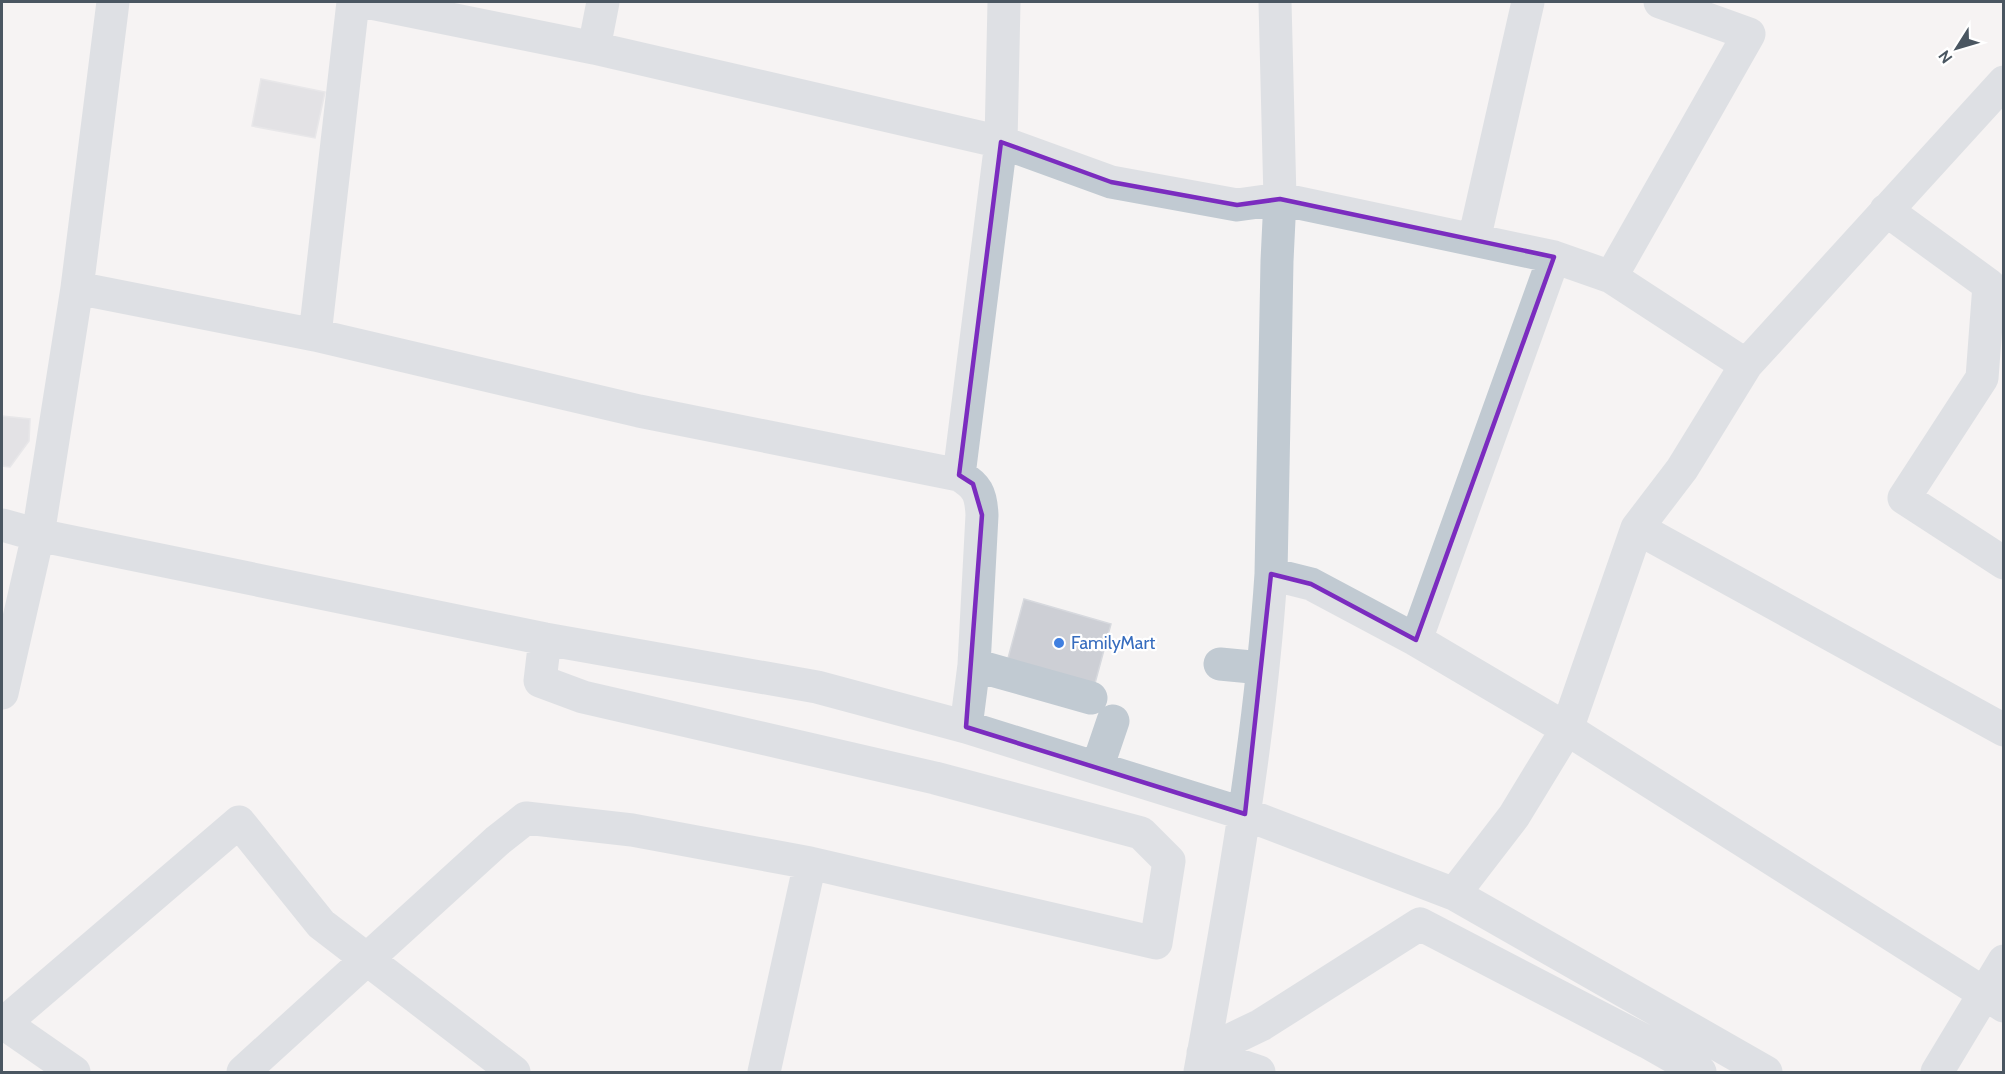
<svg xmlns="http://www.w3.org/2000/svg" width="2005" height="1074" viewBox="0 0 2005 1074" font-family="Cabin,sans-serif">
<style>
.building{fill:#cdcfd5;stroke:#d7d9de;stroke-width:1.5}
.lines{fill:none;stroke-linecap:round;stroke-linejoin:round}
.minor{stroke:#c1cad2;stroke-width:33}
.marked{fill:none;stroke:#7b2cbf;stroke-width:4.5;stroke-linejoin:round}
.shop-dot{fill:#3f7fe0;stroke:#fff;stroke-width:2}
.labels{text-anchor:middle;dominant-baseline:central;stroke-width:4.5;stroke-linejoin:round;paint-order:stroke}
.shop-label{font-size:18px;fill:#366cbe;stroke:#fff;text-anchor:start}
</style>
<rect width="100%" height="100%" fill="#f5f3f3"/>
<!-- building -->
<path class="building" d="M261,79L325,92L315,138L252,126Z
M2,416L30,419L29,441L10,467L2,466Z
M1024,599L1111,624L1094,687L1007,662Z"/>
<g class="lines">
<!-- minor -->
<path class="minor" d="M366,2L594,48L1001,142L1111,182L1237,205L1280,199L1554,257L1611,277L1746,365
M594,48L603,2
M1886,210L1989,285L1982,378L1904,498L2004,563
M1474,240L1528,2
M1611,277L1749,34L1660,2
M77,288L315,335L639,411L959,475C977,486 981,493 982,515L974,665L966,727
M315,335L353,2
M959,475L1001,142L1004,2
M2,525L38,535L77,288L113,2
M1637,528L2004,730
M1271,574L1311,584L1416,640L1567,729L2004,1006
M1416,640L1554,257
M1220,664L1262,668
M974,665L1091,698
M2,693L38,535L545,639L817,687L966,727L1097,768L1245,814L1454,894L1766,1072
M1097,768L1113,721
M1454,894L1514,816L1567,729L1637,528L1682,469L1746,365L2004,82
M2,1022L74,1072
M3,1024L239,822L321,924L514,1072
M1203,1053L1261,1025L1420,924L1647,1042L1700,1072
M1203,1053L1259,1072
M243,1072L497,841L526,818L632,830L810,863L1156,943L1169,861L1141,833L935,778L583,697L540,681L545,639
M764,1072L810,863
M1200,1072C1230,908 1260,741 1271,574L1277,261L1280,199L1275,2
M1937,1072L2004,961"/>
</g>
<!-- marked area -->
<path d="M0 0H2005V1074H0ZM1001,142L1111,182L1237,205L1280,199L1554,257L1416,640L1311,584L1271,574L1245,814L966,727L982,515L973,484L959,475Z" fill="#f5f3f3" fill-opacity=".55" fill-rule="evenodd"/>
<path class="marked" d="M1001,142L1111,182L1237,205L1280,199L1554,257L1416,640L1311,584L1271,574L1245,814L966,727L982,515L973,484L959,475Z"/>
<!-- markers -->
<circle class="shop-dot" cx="1059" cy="643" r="6"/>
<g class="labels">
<!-- shop labels -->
<g class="shop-label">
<text x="1071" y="643">FamilyMart</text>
</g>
</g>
<!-- border -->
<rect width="2005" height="1074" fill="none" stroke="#4a5661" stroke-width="6"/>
<!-- north arrow -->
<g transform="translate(1957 48) rotate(233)" stroke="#ffffff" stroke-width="4.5" paint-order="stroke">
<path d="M0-4.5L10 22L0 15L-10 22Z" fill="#4a5661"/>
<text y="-9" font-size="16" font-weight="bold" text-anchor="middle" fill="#4a5661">N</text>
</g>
</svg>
